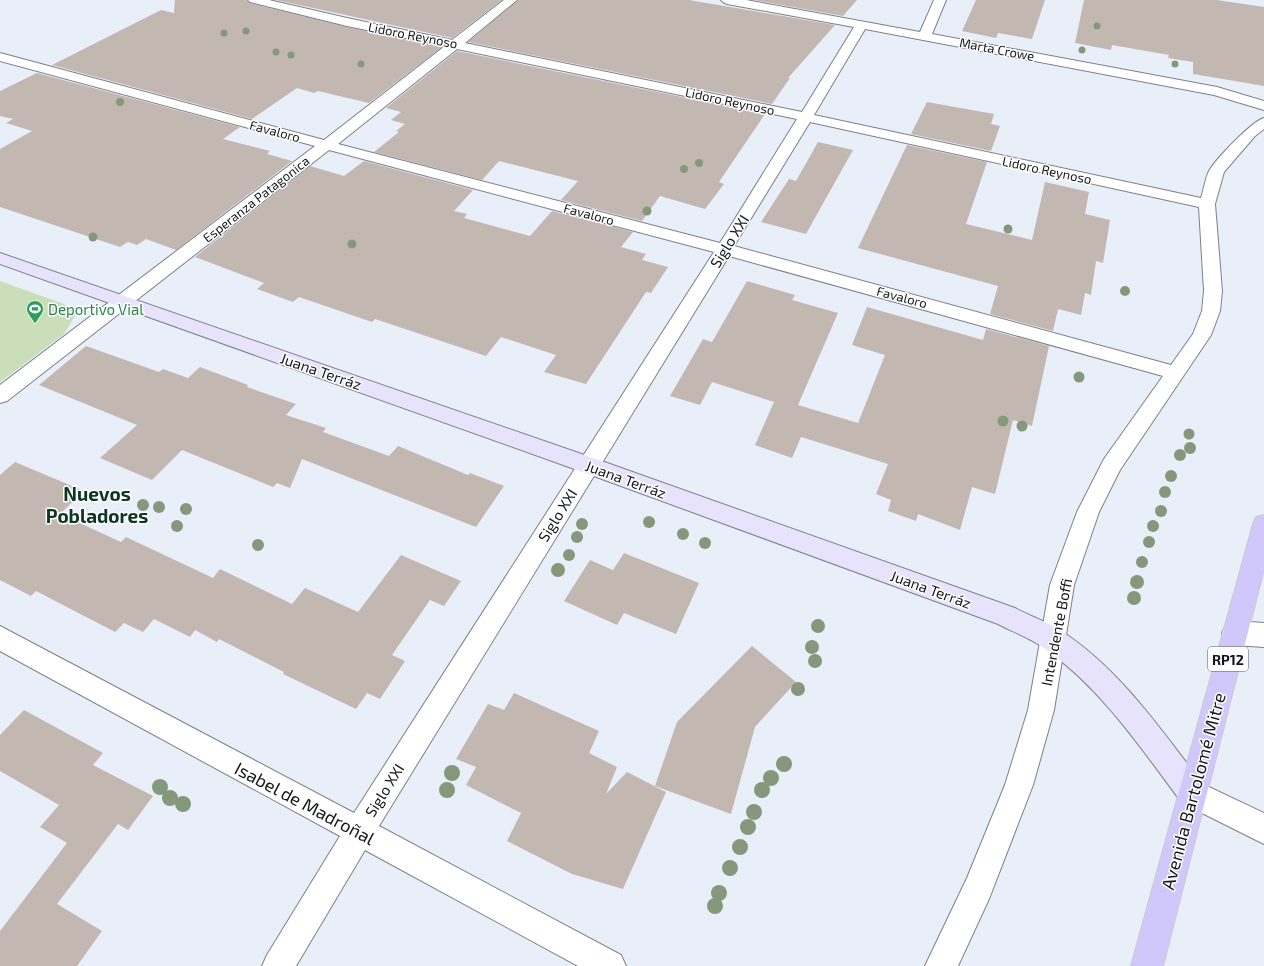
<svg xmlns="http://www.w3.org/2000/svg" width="1264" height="966" viewBox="0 0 1264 966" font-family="'Exo 2',sans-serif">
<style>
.green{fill:#cadeb9}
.building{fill:#c2b8b1}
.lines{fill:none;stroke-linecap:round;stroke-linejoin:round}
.street-casing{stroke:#7b8189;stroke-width:2}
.secondary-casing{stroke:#7b8189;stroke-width:2}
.primary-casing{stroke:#cccccd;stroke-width:2}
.street{fill:#fff;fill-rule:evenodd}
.secondary{fill:#e8e3fd;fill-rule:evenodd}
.primary{fill:#d0c7fb;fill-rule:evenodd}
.tree{fill:#86987b}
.labels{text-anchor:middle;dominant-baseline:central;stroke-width:3;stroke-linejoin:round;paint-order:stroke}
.far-street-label{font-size:13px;fill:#15171a;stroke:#fff}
.shield{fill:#fff;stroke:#5b5d5f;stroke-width:1}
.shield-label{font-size:14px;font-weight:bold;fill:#15171a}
.street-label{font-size:15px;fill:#15171a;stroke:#fff}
.leisure-label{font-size:15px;fill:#27864d;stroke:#fff;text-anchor:start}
.near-street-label{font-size:18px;fill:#15171a;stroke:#fff}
.district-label{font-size:19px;font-weight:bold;fill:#0d3723;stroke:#fff}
</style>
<rect width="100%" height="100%" fill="#e9eff9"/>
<!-- green -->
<path class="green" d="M0,281L64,304L76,314L64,334L0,382Z"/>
<!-- building -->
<path class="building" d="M175,0H246L250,3L347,27L442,47L369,103L318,91L314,93L297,88L252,119L52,65L161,10L174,13Z
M276,0H502L452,38Z
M518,0H689L835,25L788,78H790L772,104L468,42Z
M754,0H857L843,16Z
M976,0H1045L1032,39L998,33L996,38L962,31Z
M1084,0H1217L1264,7V86L1193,74V62L1168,58L1169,55L1112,45L1111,50L1075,43Z
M457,51L765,114L719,182L724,184L705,209L660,196L642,221L561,200L578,181L499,161L482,180L374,152L399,132L396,131L405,124L391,120L401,112L386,108Z
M37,73L240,127L223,139L270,151L267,154L292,161L176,250L146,239L137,245L128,242L120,247L0,207V149L32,131L6,123L13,119L0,116V91Z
M927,102L994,114L991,124L1000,126L991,151L911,134Z
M818,142L853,150L806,234L761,222L789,179L796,181Z
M907,145L987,162L966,224L1032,240L1045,182L1089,192L1085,214L1110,220L1103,263L1096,261L1091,295L1085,293L1081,315L1058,309L1053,331L990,314L998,286L858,248Z
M364,161L473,190L454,211L467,214L464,218L530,236L552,211L633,232L621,247L646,254L642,260L668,267L651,293L646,292L586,384L544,372L556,355L501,337L486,356L375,319L372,322L299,297L293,302L257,289L264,283L195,257L310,166L344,176Z
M747,281L795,295L792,300L838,313L798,405L858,423L885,355L852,345L867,307L983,340L986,329L1049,346L1032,426L1013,420L995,494L972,487L960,530L918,514L916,521L888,511L891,500L876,494L888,464L801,437L792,458L755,445L774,402L712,382L700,405L670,396L703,339L712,342Z
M86,346L159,372L163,369L188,378L200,367L248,385L247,387L296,404L286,415L326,428L323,432L389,456L398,446L468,475L470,473L504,486L476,527L302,459L290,488L277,483L273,487L182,450L152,480L100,458L137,425L39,385Z
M15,462L84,491L60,514L121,542L126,537L213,578L220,569L292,604L305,588L358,612L401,555L461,581L444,606L430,600L392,655L405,661L380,699L367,693L356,709L283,674L284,672L219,639L217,642L195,630L190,637L154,619L143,632L124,623L115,632L36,591L31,596L0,580V475Z
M624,553L699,583L676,634L624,613L617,625L564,601L590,560L613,570Z
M752,646L796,682L755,727L731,814L655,786L677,722Z
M514,693L599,731L589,753L617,767L606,794L627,772L666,792L623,889L572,874L507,841L521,813L466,785L476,767L456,759L488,704L504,710Z
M24,710L103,753L93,765L153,796L128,830L118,824L57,904L102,931L77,966H0V931L67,843L40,827L59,805L0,771V735Z"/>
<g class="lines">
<defs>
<path id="street" d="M248,0H269L347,18L452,40L504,0H517L465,43L802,112L854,27L727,4L723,2L721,0H746L920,32L934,0H946L932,34L1217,87L1264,101V110L1214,95L865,29L814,115L1201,198C1204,189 1205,179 1209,171C1215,160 1252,121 1264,118V129L1255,136L1224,172L1215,204L1222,291L1220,311L1211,335L1120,470L1099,512L1074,585L1054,710L1033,785L989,899L958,966H925L967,878L1005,785L1028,710L1050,585L1077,512L1104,459L1163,376L729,256L379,826L621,955L626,966H578L365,850L296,966H262L267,955L340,836L0,651V626L354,813L714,252L329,150L7,401L0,403V385L315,146L0,61V53L324,140L445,46L347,26L250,2ZM457,49L797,119L720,243L338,144ZM810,122L1199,207L1204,291L1202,311L1193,334L1171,365L734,246Z
M1235,621L1264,623V647L1235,645L1226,641L1222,633L1226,625Z
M1192,779L1264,813V844L1182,803L1178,793L1182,783Z"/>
<path id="secondary" d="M0,253L596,459L1015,608C1030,616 1047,622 1061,631C1119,668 1161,730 1202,783L1206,793L1202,803L1192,807L1182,803C1141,748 1101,688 1044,648C1030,638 1013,632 998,624L580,471L0,264Z"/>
<path id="primary" d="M1264,515V569L1163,966H1131L1253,524L1256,517Z"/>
</defs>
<!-- street casing -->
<use href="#street" class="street-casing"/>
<!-- secondary casing -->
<use href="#secondary" class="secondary-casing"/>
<!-- primary casing -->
<use href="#primary" class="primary-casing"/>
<!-- street -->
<use href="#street" class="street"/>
<!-- secondary -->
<use href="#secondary" class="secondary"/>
<!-- primary -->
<use href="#primary" class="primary"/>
</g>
<!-- trees -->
<g class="tree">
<circle cx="1097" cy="26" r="3.5"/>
<circle cx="246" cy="31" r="3.5"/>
<circle cx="224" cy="33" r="3.5"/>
<circle cx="1082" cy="50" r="3.5"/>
<circle cx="276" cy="52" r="3.5"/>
<circle cx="291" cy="55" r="3.5"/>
<circle cx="361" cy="64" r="3.5"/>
<circle cx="1175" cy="64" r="3.5"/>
<circle cx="120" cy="102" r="4"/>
<circle cx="699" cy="163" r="4"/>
<circle cx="684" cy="169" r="4"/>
<circle cx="647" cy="211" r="4.5"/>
<circle cx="1008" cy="229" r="4.5"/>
<circle cx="93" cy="237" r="4.5"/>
<circle cx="352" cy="244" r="4.5"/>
<circle cx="1125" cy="291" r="5"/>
<circle cx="1079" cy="377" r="5.5"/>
<circle cx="1003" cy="421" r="5.5"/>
<circle cx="1022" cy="426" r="5.5"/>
<circle cx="1189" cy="434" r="5.5"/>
<circle cx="1190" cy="448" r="6"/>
<circle cx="1180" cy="455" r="6"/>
<circle cx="1171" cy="476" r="6"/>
<circle cx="1165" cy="492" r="6"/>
<circle cx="143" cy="505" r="6"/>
<circle cx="159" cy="507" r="6"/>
<circle cx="186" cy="509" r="6"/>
<circle cx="1161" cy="511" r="6"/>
<circle cx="649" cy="522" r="6"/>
<circle cx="582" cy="524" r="6"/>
<circle cx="177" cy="526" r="6"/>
<circle cx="1153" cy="526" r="6"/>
<circle cx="683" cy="534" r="6"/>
<circle cx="577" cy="537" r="6"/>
<circle cx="1149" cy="542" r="6"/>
<circle cx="705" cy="543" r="6"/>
<circle cx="258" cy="545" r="6"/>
<circle cx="569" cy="555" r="6"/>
<circle cx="1142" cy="562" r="6"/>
<circle cx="558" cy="570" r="7"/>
<circle cx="1137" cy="582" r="7"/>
<circle cx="1134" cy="598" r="7"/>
<circle cx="818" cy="626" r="7"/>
<circle cx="812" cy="647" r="7"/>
<circle cx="815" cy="661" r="7"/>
<circle cx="798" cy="689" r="7"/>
<circle cx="784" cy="764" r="8"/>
<circle cx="452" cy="773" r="8"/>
<circle cx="771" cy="778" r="8"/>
<circle cx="160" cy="787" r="8"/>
<circle cx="447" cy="790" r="8"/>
<circle cx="762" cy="790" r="8"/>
<circle cx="170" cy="798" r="8"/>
<circle cx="183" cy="804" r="8"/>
<circle cx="754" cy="812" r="8"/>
<circle cx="748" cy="827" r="8"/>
<circle cx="740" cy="847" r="8"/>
<circle cx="730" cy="868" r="8"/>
<circle cx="719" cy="893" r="8"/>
<circle cx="715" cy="906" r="8"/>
</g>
<!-- icons -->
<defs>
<symbol id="stadium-pin" viewBox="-11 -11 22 30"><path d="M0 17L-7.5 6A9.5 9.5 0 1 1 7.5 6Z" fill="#2e9e5b" stroke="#fff"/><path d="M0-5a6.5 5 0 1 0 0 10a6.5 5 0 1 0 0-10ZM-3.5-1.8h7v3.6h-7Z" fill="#fff"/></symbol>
</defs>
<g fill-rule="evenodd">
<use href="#stadium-pin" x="25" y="299" width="20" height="27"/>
</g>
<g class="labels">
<!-- far-street labels -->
<g class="far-street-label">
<text transform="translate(413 35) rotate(11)">Lidoro Reynoso</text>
<text transform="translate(997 49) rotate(11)">Marta Crowe</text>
<text transform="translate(730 101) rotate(12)">Lidoro Reynoso</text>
<text transform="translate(275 131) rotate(15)">Favaloro</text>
<text transform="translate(1047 170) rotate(12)">Lidoro Reynoso</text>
<text transform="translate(256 199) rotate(-38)">Esperanza Patagonica</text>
<text transform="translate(589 214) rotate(15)">Favaloro</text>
<text transform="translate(902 297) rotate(15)">Favaloro</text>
</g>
<!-- shield labels -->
<rect class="shield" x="1208" y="647" width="40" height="24" rx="3"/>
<g class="shield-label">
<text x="1228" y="659">RP12</text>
</g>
<!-- street labels -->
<g class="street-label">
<text transform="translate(729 241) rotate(-58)">Siglo XXI</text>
<text transform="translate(321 371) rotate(19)">Juana Terráz</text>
<text transform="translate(626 479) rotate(20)">Juana Terráz</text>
<text transform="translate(557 515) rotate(-58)">Siglo XXI</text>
<text transform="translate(931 589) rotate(20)">Juana Terráz</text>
<text transform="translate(1056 632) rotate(-79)">Intendente Boffi</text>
<text transform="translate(384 790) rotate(-58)">Siglo XXI</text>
</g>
<!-- leisure labels -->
<g class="leisure-label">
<text x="48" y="309">Deportivo Vial</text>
</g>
<!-- near-street labels -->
<g class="near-street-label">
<text transform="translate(1193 791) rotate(-75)">Avenida Bartolomé Mitre</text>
<text transform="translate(305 803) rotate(28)">Isabel de Madroñal</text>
</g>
<!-- district labels -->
<g class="district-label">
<text x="97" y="493">Nuevos<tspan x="97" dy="22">Pobladores</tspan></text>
</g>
</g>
</svg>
